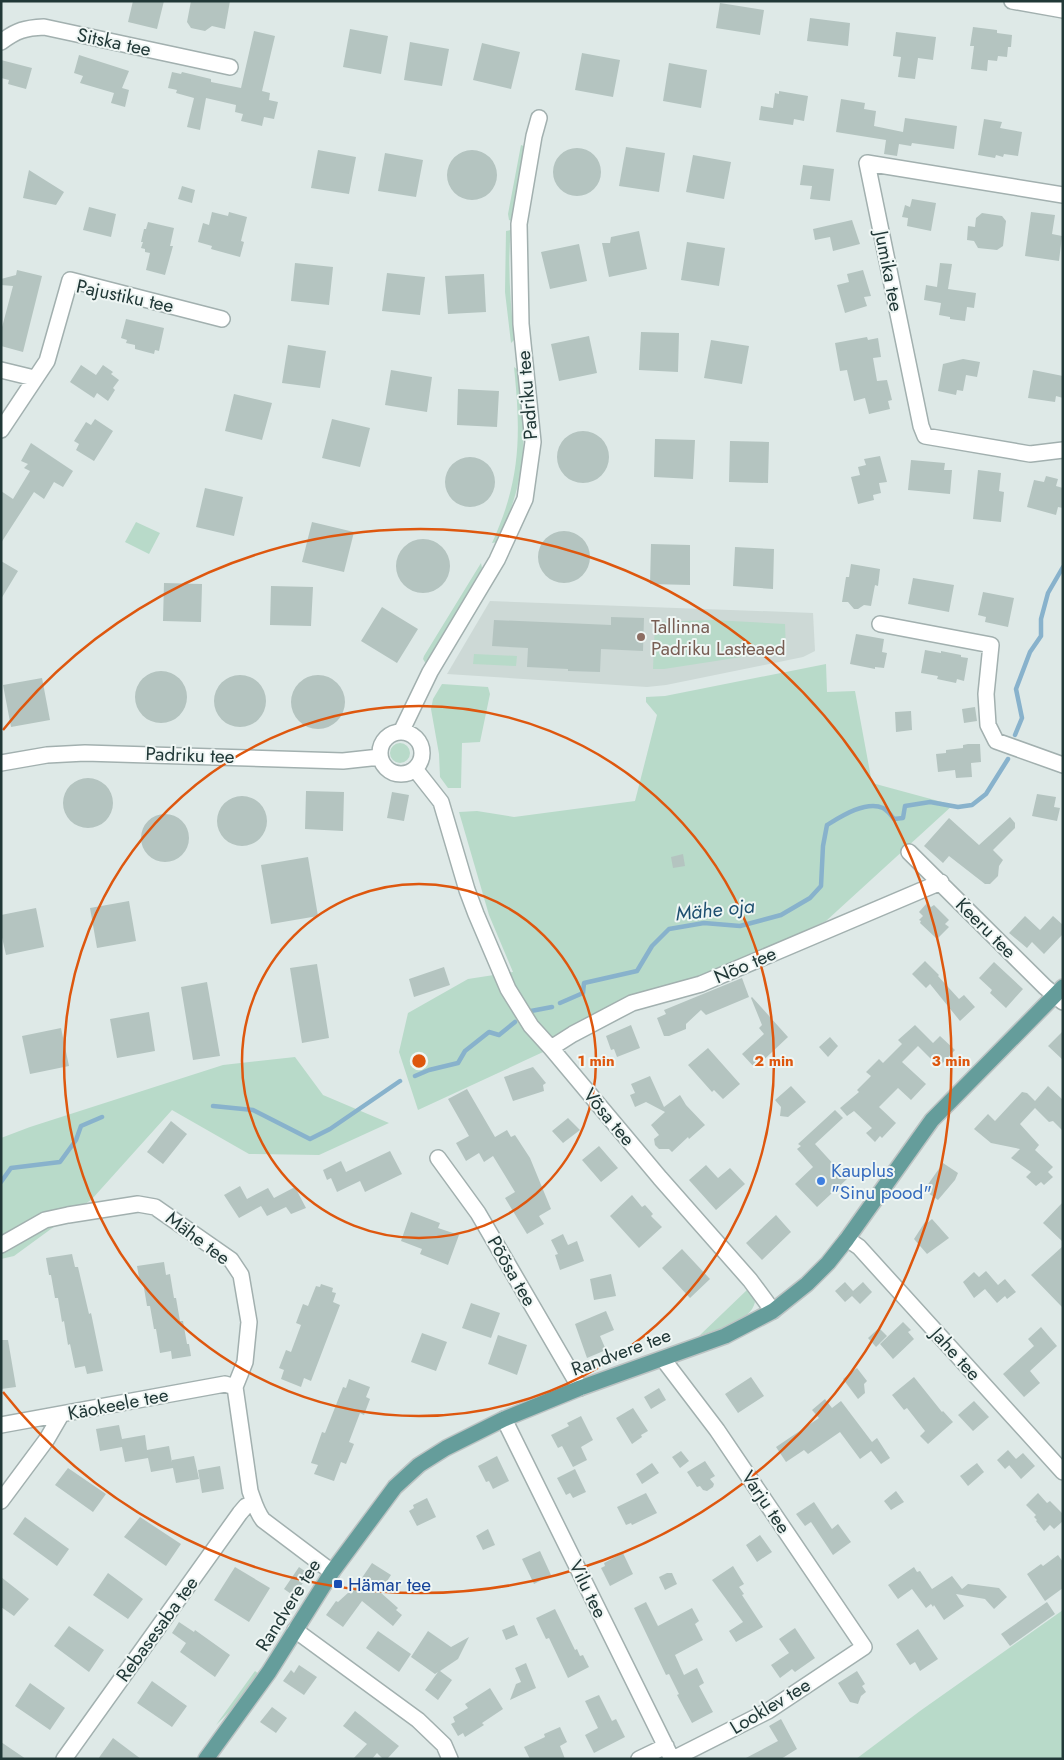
<svg xmlns="http://www.w3.org/2000/svg" width="1064" height="1760" viewBox="0 0 1064 1760" font-family="Jost,sans-serif">
<style>
.built{fill:#cdd9d6}
.green{fill:#b8dac9}
.lines{fill:none;stroke-linecap:round;stroke-linejoin:round}
.stream{stroke:#88b2cc;stroke-width:4.5}
.building{fill:#b4c4c0}
.minor-casing{stroke:#a2b0af;stroke-width:18}
.major-casing{stroke:#bcc3c3;stroke-width:18}
.minor{stroke:#fff;stroke-width:15}
.major{stroke:#659d9b;stroke-width:15}
.ring{fill:none;stroke:#de570e;stroke-width:2.5}
.education-dot{fill:#8d6e63;stroke:#eff6f4;stroke-width:2}
.shop-dot{fill:#3f7fe0;stroke:#eff6f4;stroke-width:2}
.transit-dot{fill:#1a4fb4;stroke:#eff6f4;stroke-width:2}
.labels{text-anchor:middle;dominant-baseline:central;stroke-width:4;stroke-linejoin:round;paint-order:stroke}
.street-label{font-size:19px;fill:#213837;stroke:#eff6f4}
.education-label{font-size:19px;fill:#785e54;stroke:#eff6f4;text-anchor:start}
.shop-label{font-size:19px;fill:#366cbe;stroke:#eff6f4;text-anchor:start}
.transit-label{font-size:19px;fill:#164399;stroke:#eff6f4;text-anchor:start}
.water-label{font-size:20px;font-style:italic;fill:#1e4f70;stroke:#eff6f4}
.centre{fill:#de570e;stroke:#eff6f4;stroke-width:2.5}
.ring-label{font-size:15px;text-anchor:middle;font-weight:bold;fill:#de570e;stroke:#eff6f4;stroke-width:4;stroke-linejoin:round;paint-order:stroke}
</style>
<rect width="100%" height="100%" fill="#dee9e7"/>
<!-- built -->
<path class="built" d="M490,601L813,613L815,651L803,657L666,685L647,687L447,674Z"/>
<!-- green -->
<path class="green" d="M521,145L526,147L512,221L509,220L508,214Z
M511,230C507,267 511,304 514,340L511,343L505,292L506,231Z
M514,367L518,370C521,398 525,427 523,455C520,485 510,515 498,542L492,543C521,480 521,434 514,367Z
M136,522L160,533L149,554L125,542Z
M481,563L482,568L426,664L423,659L424,656Z
M713,620L785,624L786,650L664,669H653L655,622Z
M474,654L517,656L516,666L473,664Z
M826,664L827,692L855,691L872,783L953,805L826,921L418,1110L399,1052L408,1013L468,979L513,972L489,915L459,812L477,811L514,817L635,801L657,715L646,702V697L665,696Z
M442,684L488,687L490,694L480,742L462,743L461,788H448L440,777L439,754L431,709L433,699Z
M390 753a10 10 0 1 1 20 0a10 10 0 1 1-20 0Z
M295,1057L323,1095L389,1123L319,1155L249,1154L172,1110L92,1199L14,1256L1,1259V1138L30,1127L223,1065Z
M748,1289L755,1302C751,1322 715,1330 699,1336Z
M1063,1610V1759H856L920,1711Z
M255,1671L259,1674L240,1701L216,1725Z"/>
<g class="lines">
<!-- stream -->
<path class="stream" d="M1015,735L1022,718L1016,689L1030,652L1041,636V619L1048,593L1063,567
M560,1003L583,993L584,983L637,971L652,946L669,929L704,923L740,926L781,915L810,898L821,886L823,846L827,825C840,817 866,800 883,808C887,810 891,815 894,819L903,818L905,806L930,802L958,807L972,805L986,794L1008,759
M531,1011L552,1007
M415,1076L429,1070L458,1063L465,1051L489,1032L499,1035L515,1022
M213,1106L253,1110L310,1139L330,1129L400,1081
M1,1182L11,1168L60,1162L76,1140L81,1126L102,1117"/>
</g>
<!-- building -->
<path class="building" d="M133,1H164L157,29L128,22Z
M191,1H230L225,29L212,26L205,31L191,28L187,22Z
M720,3L764,10L760,35L716,28Z
M810,18L850,23L848,46L807,41Z
M973,27L997,30V33L1012,35L1011,47H1008L1007,57L998,56L997,61L988,60L987,71L971,69L974,46H970Z
M350,29L388,36L381,74L343,67Z
M254,31L275,36L262,91L270,93L269,100L278,102L274,119L264,117L262,126L241,121L243,114L235,112L236,105L206,98L200,130L187,127L194,98L176,93L177,90L168,88L172,72L181,74L182,72L211,79V82L241,88Z
M896,32L936,37L933,60L918,58L915,79L898,77L901,57L893,56Z
M410,42L449,49L442,86L404,80Z
M482,43L520,52L511,89L473,80Z
M582,53L620,60L613,97L575,90Z
M79,55L129,71L122,88L129,90L125,107L111,103L114,93L80,83L83,76L74,73Z
M1,60L32,68L26,89L8,84L9,80L1,78Z
M669,63L707,70L701,108L663,101Z
M779,91L808,96L804,121L794,119L793,125L759,120L761,106L773,108L775,93L779,94Z
M841,99L865,103L864,109L876,111L874,126L903,132L905,118L957,126L954,149L912,143L911,146L899,144L897,156L884,154L886,140L836,132Z
M984,119L1002,122L1000,128L1022,132L1018,156L1004,154L1003,157L996,155L995,158L978,155Z
M626,147L665,153L659,192L619,186Z
M553 172a24 24 0 1 1 48 0a24 24 0 1 1-48 0Z
M318,150L356,157L349,194L311,188Z
M447 175a25 25 0 1 1 50 0a25 25 0 1 1-50 0Z
M385,153L423,160L416,197L378,191Z
M693,155L731,162L724,199L686,192Z
M803,165L834,169L830,201L810,199L812,186L800,185Z
M29,170L64,192L56,205L23,198Z
M182,186L195,190L192,203L178,199Z
M912,199L936,203L931,231L907,226L908,218L902,217L905,205L910,207Z
M89,207L116,214L111,237L83,230Z
M212,212L228,216L229,212L247,217L241,241L244,242L240,257L211,249L212,246L198,242L203,223L209,225Z
M1031,212L1055,215L1052,234L1062,236L1059,261L1025,256Z
M982,213L1002,216L1006,221L1003,246L997,250L978,248L974,241L967,240L968,226L975,227L976,218Z
M852,220L860,244L833,251L830,237L815,240L813,229Z
M148,222L174,228L170,246H173L165,275L146,270L150,253L145,252V249L141,248L143,242H141L144,229H146Z
M639,231L647,269L609,277L602,243H610L611,237Z
M687,242L725,248L719,286L681,280Z
M579,244L587,281L550,289L541,252Z
M295,263L333,267L329,305L291,301Z
M940,263L952,264L948,289L976,293L974,308L967,307L965,321L950,319V317L939,315L941,303L924,300L926,285L937,287Z
M17,270L42,276L23,352L1,346V331L13,286L1,285V279L16,275Z
M863,270L871,296L864,297L867,306L845,313L837,285L849,282L847,274Z
M387,273L425,277L420,315L382,311Z
M484,274L486,312L448,314L445,276Z
M126,319L164,328L159,351L155,350L154,354L135,349V345L126,343L127,340L121,338Z
M641,332L679,333L678,372L639,370Z
M589,336L597,373L559,381L551,344Z
M867,337L868,340L878,338L881,357L873,358L877,381L887,380L892,400L888,401L890,409L869,414L865,398L854,401L847,370L840,371L835,343Z
M711,340L749,346L742,384L704,378Z
M288,345L326,351L320,388L282,383Z
M963,359L980,362L977,377L966,375L963,391L957,390L956,395L938,391L943,364Z
M81,365L96,375L103,365L113,372L111,374L119,380L113,388L115,390L108,401L97,393L94,398L70,382Z
M391,370L432,377L427,412L385,405Z
M1033,370L1063,376V398L1056,396L1055,402L1028,398Z
M458,389L499,391L497,427L457,425Z
M234,394L272,403L262,440L225,431Z
M95,419L113,431L94,461L76,450L79,444L74,441L86,422L91,425Z
M332,419L370,428L360,467L322,458Z
M557 457a26 26 0 1 1 52 0a26 26 0 1 1-52 0Z
M655,439L695,440L693,479L654,477Z
M730,441L769,442L768,483L729,482Z
M31,443L73,471L63,487L54,482L44,499L34,492L1,543V491L13,499L30,471L24,468L28,464L21,461Z
M880,456L887,482L879,483L881,493L873,495L874,500L858,504L851,477L860,475L858,467L866,465L864,459Z
M445 482a25 25 0 1 1 50 0a25 25 0 1 1-50 0Z
M911,460L945,463L944,470H952L950,494L908,490Z
M978,470L1001,473L999,491L1004,492L1001,522L973,519Z
M1046,476L1058,479L1056,486L1063,488V508L1058,507L1056,515L1027,507L1034,480L1044,482Z
M205,488L243,497L234,536L196,527Z
M312,522L354,532L344,572L302,562Z
M538 557a26 26 0 1 1 52 0a26 26 0 1 1-52 0Z
M396 566a27 27 0 1 1 54 0a27 27 0 1 1-54 0Z
M651,544L690,545V585L650,584Z
M735,547L774,549L773,589L733,586Z
M1,561L18,571L1,599Z
M851,564L880,569L878,586L875,585L871,606L864,605L858,609H854L848,602H842L846,577H849Z
M913,578L954,585L949,612L908,604Z
M164,583L202,584L201,622L163,621Z
M271,586L313,587L311,626L270,625Z
M983,592L1014,598L1008,627L985,622L986,617L978,615Z
M382,607L418,629L397,663L361,641Z
M611,617L644,618L643,651L601,649L600,672L568,671V669L527,667L528,648L492,646L494,620L611,625Z
M856,634L884,639L882,652L887,653L884,668L875,667V669L850,664Z
M925,650L941,653V651L961,655V657L968,658L964,681L957,679L956,683L937,679L938,676L921,673Z
M135 697a26 26 0 1 1 52 0a26 26 0 1 1-52 0Z
M291 702a27 27 0 1 1 54 0a27 27 0 1 1-54 0Z
M214 701a26 26 0 1 1 52 0a26 26 0 1 1-52 0Z
M42,678L50,720L11,727L3,685Z
M975,707L977,721L964,723L962,709Z
M911,711L912,730L896,732L895,712Z
M968,744H980L981,762L971,763L972,777L956,778L955,770L938,772L936,754L946,753V750L963,748V745Z
M63 803a25 25 0 1 1 50 0a25 25 0 1 1-50 0Z
M306,791L344,792L343,831L305,829Z
M392,792L409,795L404,821L387,818Z
M1037,794L1056,797L1054,807L1060,808L1057,821L1032,816Z
M217 821a25 25 0 1 1 50 0a25 25 0 1 1-50 0Z
M141 838a24 24 0 1 1 48 0a24 24 0 1 1-48 0Z
M1010,817L1015,823V828L993,850L1003,860L999,866L998,876L990,884H985L949,856L943,863L924,846L949,818L979,845Z
M683,854L685,866L673,868L671,857Z
M308,857L318,916L271,924L261,865Z
M129,901L136,941L97,948L90,908Z
M927,903L931,907L934,905L949,920L945,924L949,927L937,939L920,923L921,921L919,920L923,916L919,912Z
M36,908L44,947L6,955L1,933V915Z
M1025,916L1040,930L1053,916L1063,925V934L1044,954L1032,942L1027,948L1009,933Z
M925,961L939,975L938,976L959,999L964,995L975,1007L960,1021L930,984L926,988L912,974Z
M994,962L1023,989L1006,1008L990,993L992,990L979,978Z
M317,964L329,1038L302,1043L290,968Z
M444,967L450,985L414,997L409,979Z
M742,978L749,997L706,1015L701,1010L686,1024V1029L669,1036H664L657,1018L666,1014L664,1010Z
M207,982L220,1056L193,1060L181,987Z
M752,997L788,1037L755,1068L742,1054L764,1034L759,1028L762,1025L751,998Z
M149,1012L155,1051L117,1058L110,1019Z
M631,1025L640,1048L617,1057L614,1049L611,1050L606,1036Z
M915,1025L933,1043L940,1036L955,1050L939,1067L918,1046L902,1062L926,1084L911,1100L898,1088L879,1107L896,1123L882,1138L880,1136L875,1142L866,1133L872,1128L854,1111L847,1116L840,1108L859,1092L857,1090L871,1076L866,1072L879,1059L883,1063L902,1044L898,1040Z
M61,1028L69,1066L30,1074L22,1036Z
M1063,1031V1060L1048,1046Z
M830,1037L838,1046L828,1057L819,1047Z
M708,1048L740,1084L723,1099L714,1090L712,1092L688,1065Z
M533,1067L546,1083L543,1085L544,1091L513,1101L504,1077Z
M650,1076L664,1107L680,1095L686,1105L705,1125L689,1139L688,1137L672,1152L669,1149H659L655,1145L654,1139L659,1135L651,1125L665,1112L646,1102L635,1107L630,1095L635,1093L631,1084Z
M791,1086L806,1102L788,1117L780,1116L781,1107L775,1100Z
M1048,1086L1063,1100V1131L1053,1121L1049,1122L1035,1108L1020,1124L1039,1145L1035,1150L1053,1167L1048,1172L1053,1177L1044,1185L1041,1182L1036,1186L1026,1177L1031,1172L1011,1158L1020,1149L991,1143L974,1129L988,1114L995,1121L1022,1092L1027,1093L1035,1101Z
M467,1089L495,1137L507,1130L511,1137L515,1135L530,1158L551,1209L539,1216L544,1224L527,1234L505,1198L515,1192L493,1156L484,1162L479,1153L466,1161L456,1143L469,1136L448,1099Z
M835,1110L843,1118L815,1144L847,1179L817,1207L795,1184L813,1167L797,1149L801,1146L798,1144Z
M568,1118L580,1130L563,1143L552,1131Z
M171,1121L187,1134L163,1164L147,1152Z
M599,1146L618,1168L601,1182L582,1160Z
M390,1151L402,1174L365,1192L360,1181L337,1192L331,1178L327,1180L323,1170L341,1161L346,1172Z
M943,1163L958,1173L955,1180L938,1200L924,1190Z
M706,1165L718,1178L730,1168L745,1184L716,1210L689,1180Z
M240,1186L247,1199L268,1188L274,1198L295,1187L306,1208L291,1214L286,1207L267,1216L261,1206L239,1218L224,1195Z
M632,1195L642,1207L645,1205L653,1214L651,1216L662,1227L639,1248L610,1216Z
M1063,1202V1242L1043,1223Z
M411,1212L440,1223L438,1228L459,1235L448,1265L420,1254L422,1249L401,1241Z
M776,1215L791,1232L762,1260L746,1243Z
M932,1219L949,1238L927,1254L914,1239L925,1222L926,1224Z
M563,1234L568,1245L577,1241L584,1261L560,1270L555,1255L558,1254L551,1240Z
M1063,1246V1308L1031,1275Z
M682,1249L710,1279L690,1298L662,1268Z
M72,1254L75,1267H78L89,1314L91,1313L103,1371L87,1374L85,1366L75,1368L70,1344L68,1345L64,1321L62,1322L58,1298H55L51,1275H49L46,1258Z
M164,1262L166,1275L170,1274L174,1298H176L180,1321H183L187,1344H189L191,1356L172,1359L171,1351L160,1353L156,1329H154L150,1306H147L143,1282L140,1283L137,1266Z
M986,1271L998,1285L1005,1279L1016,1292L1007,1299L1005,1296L997,1303L985,1289L974,1298L963,1282L974,1272L979,1277Z
M611,1274L616,1296L594,1300L590,1279Z
M845,1282L853,1291L863,1282L872,1292L860,1304L852,1296L845,1302L835,1291Z
M321,1284L333,1288L332,1292L336,1293L333,1302L340,1305L311,1381L304,1378L301,1387L281,1379L284,1370L279,1368L286,1350L291,1352L301,1325L296,1323L303,1304L308,1306L316,1286L320,1287Z
M471,1303L500,1313L491,1338L462,1328Z
M606,1311L614,1330L600,1336L606,1350L587,1358L575,1324Z
M903,1322L911,1330L908,1332L914,1339L893,1359L880,1344Z
M1041,1327L1057,1346L1030,1371L1040,1383L1024,1397L1003,1374L1034,1346L1028,1339Z
M879,1328L887,1336L876,1347L868,1338Z
M422,1333L447,1342L436,1371L411,1362Z
M498,1335L527,1345L517,1375L488,1364Z
M1,1340H8L16,1387L1,1389Z
M857,1368L867,1381L864,1384L865,1393L858,1399L843,1379Z
M751,1377L764,1396L738,1413L725,1394Z
M914,1377L942,1412L943,1411L953,1422L928,1444L920,1436L925,1431L907,1408L904,1410L892,1395Z
M349,1379L370,1387L366,1397L370,1399L364,1415L360,1413L349,1442L354,1444L346,1464L341,1462L334,1481L314,1474L318,1465L311,1463L322,1432L325,1433L343,1387L346,1388Z
M659,1388L666,1400L651,1409L644,1397Z
M825,1399L832,1408L841,1401L872,1442L877,1438L890,1458L881,1464L871,1451L860,1459L840,1432L808,1454L804,1450L786,1462L776,1447L819,1418L812,1410Z
M974,1401L989,1417L973,1431L958,1415Z
M633,1408L648,1431L641,1435L642,1437L632,1444L616,1418Z
M581,1416L593,1440L581,1447L587,1460L573,1467L562,1446L558,1448L551,1435L569,1426L567,1423Z
M119,1425L122,1439L145,1435L147,1450L169,1446L172,1462V1460L194,1456L199,1479L176,1483L173,1468L151,1472L148,1458L125,1462L122,1447L100,1451L96,1429Z
M1008,1450L1016,1459L1005,1469L997,1460Z
M681,1451L689,1461L680,1468L672,1457Z
M1023,1453L1035,1466L1021,1479L1009,1465Z
M497,1456L509,1481L493,1489L489,1481L486,1482L478,1466Z
M705,1461L715,1476L710,1479L714,1484L713,1487L707,1491L703,1490L700,1486L697,1487L687,1472Z
M652,1463L659,1473L642,1484L636,1474Z
M977,1463L984,1472L968,1486L960,1476Z
M220,1466L224,1489L202,1493L198,1470Z
M68,1468L106,1494L93,1512L55,1485Z
M575,1469L586,1492L573,1498L570,1493L566,1495L557,1478Z
M896,1491L904,1502L891,1510L884,1501Z
M646,1493L657,1513L632,1525L631,1523L626,1525L617,1507Z
M1038,1493L1047,1503L1050,1501L1063,1514V1521L1054,1529L1050,1525L1044,1531L1036,1521L1037,1520L1034,1517L1036,1515L1026,1505Z
M427,1498L436,1517L417,1526L409,1511L414,1508L413,1505Z
M814,1502L832,1529L838,1524L851,1542L833,1555L811,1522L805,1526L796,1514Z
M25,1517L69,1549L57,1566L13,1534Z
M140,1517L181,1544L166,1566L124,1537Z
M488,1529L495,1545L483,1550L476,1536Z
M760,1535L772,1552L757,1562L746,1545Z
M540,1551L551,1575L534,1584L522,1559Z
M623,1553L633,1574L610,1586L601,1568L605,1566L604,1563Z
M1058,1555L1063,1562V1588L1045,1601L1027,1574L1041,1564L1043,1566Z
M372,1563L391,1575L380,1592L398,1608L396,1610L402,1615L393,1626L362,1601L343,1627L326,1615L336,1601L338,1602L349,1592L351,1594Z
M733,1566L744,1584L739,1587L744,1594L742,1595L763,1627L736,1642L729,1631L743,1622L712,1580Z
M235,1567L270,1588L249,1622L214,1600Z
M299,1567L309,1574L294,1596L284,1589Z
M914,1567L917,1572L920,1571L932,1589L952,1576L962,1589L968,1584L999,1588L1007,1597L994,1609L985,1599L956,1594L964,1606L944,1620L934,1605L933,1607L931,1604L926,1608L912,1589L898,1599L888,1585Z
M108,1573L143,1599L128,1619L93,1595Z
M667,1573H672L677,1584L665,1590L659,1577Z
M1,1577L29,1599L14,1616L1,1607Z
M646,1602L658,1626L692,1608L699,1621L695,1624L703,1640L675,1655L684,1675L697,1668L704,1683L699,1686L713,1712L692,1723L677,1695L679,1694L669,1674L666,1675L634,1608Z
M1047,1602L1055,1614L1010,1646L1001,1634Z
M555,1609L575,1650L577,1649L580,1656L583,1655L589,1667L568,1678L549,1638L546,1639L536,1618Z
M179,1622L194,1632L195,1630L230,1655L215,1677L180,1652L186,1643L172,1633Z
M514,1625L518,1635L506,1640L502,1630Z
M69,1626L104,1650L89,1672L54,1646Z
M795,1628L815,1658L795,1672L792,1669L780,1678L771,1665L789,1653L779,1639Z
M918,1629L938,1659L920,1671L915,1662L910,1665L896,1644Z
M378,1631L411,1654L399,1672L366,1648Z
M428,1631L451,1647L469,1637L458,1659L440,1671L452,1680L438,1700L425,1690L438,1672L435,1674L411,1657Z
M526,1663L536,1688L510,1700L516,1684L521,1682L515,1668Z
M299,1665L317,1677L304,1695L283,1681L291,1670L294,1673Z
M857,1671L865,1684L862,1686L866,1692L861,1696L858,1704L850,1702L838,1683Z
M152,1681L187,1706L172,1727L137,1703Z
M30,1683L65,1708L50,1730L15,1706Z
M490,1688L503,1709L482,1723L484,1725L465,1737L463,1733L458,1736L451,1724L455,1722L453,1717L468,1708L465,1704Z
M599,1695L612,1721L616,1719L625,1737L594,1753L585,1735L598,1728L585,1701Z
M272,1707L287,1718L276,1733L260,1722Z
M355,1711L399,1746L387,1759H383L377,1753L372,1759H353L367,1744L343,1726Z
M781,1719L797,1749L781,1759H744L778,1741L769,1726Z
M560,1727L567,1742L560,1746L565,1759H530L524,1747L545,1737L544,1734Z
M113,1738L141,1759H98Z
M1,1742L26,1759H1Z"/>
<g class="lines">
<defs>
<path id="minor" d="M1012,1L1063,10
M1,42C17,30 25,28 44,27L230,67
M1063,195L867,163L921,426L925,436L1030,454L1063,450
M1,370L34,378
M1,430L47,361L70,280L222,319
M880,624L991,645L986,694L988,725L996,741L1063,765
M380 753a21 21 0 1 1 42 0a21 21 0 1 1-42 0Z
M401,732L430,672L497,560L525,499L533,442L521,324L519,224L534,136L539,118
M1,763L47,755L85,753L343,761L380,757
M415,769L441,802L467,890L476,914L508,989L531,1026L551,1048L660,1178L750,1280L773,1311
M909,852L1045,987L1063,1002
M551,1048L573,1034L632,1003L701,984L941,882
M438,1158L478,1213L580,1388
M847,1239L859,1247L1063,1472
M1,1245L45,1220L68,1215L138,1204L155,1207L231,1260L241,1275L249,1322L245,1362L235,1387L250,1491C254,1502 256,1511 263,1520L332,1572
M663,1359L717,1430L864,1647L768,1711L673,1759
M504,1419L672,1759
M1,1425L225,1384L235,1387
M1,1501L47,1439L61,1415
M295,1630L418,1720L444,1745L450,1759
M64,1759L240,1513L246,1506L254,1504
M639,1759L666,1746"/>
<path id="major" d="M206,1759L269,1672L332,1572L395,1487L419,1465L446,1448L504,1419L580,1388L725,1336L773,1311L807,1284L828,1263L847,1239L932,1120L1063,987"/>
</defs>
<!-- minor casing -->
<use href="#minor" class="minor-casing"/>
<!-- major casing -->
<use href="#major" class="major-casing"/>
<!-- minor -->
<use href="#minor" class="minor"/>
<!-- major -->
<use href="#major" class="major"/>
</g>
<!-- distance rings -->
<g class="ring">
<circle cx="419" cy="1061" r="177"/>
<circle cx="419" cy="1061" r="355"/>
<path d="M3 730A532 532 0 1 1 3 1392"/>
</g>
<!-- markers -->
<circle class="education-dot" cx="641" cy="637" r="5"/>
<circle class="shop-dot" cx="821" cy="1181" r="5"/>
<rect class="transit-dot" x="333" y="1579" width="10" height="10" rx="2.5"/>
<g class="labels">
<!-- street labels -->
<g class="street-label">
<text transform="translate(114 42) rotate(12)">Sitska tee</text>
<text transform="translate(889 271) rotate(79)">Jumika tee</text>
<text transform="translate(125 296) rotate(12)">Pajustiku tee</text>
<text transform="translate(527 395) rotate(-95)">Padriku tee</text>
<text transform="translate(190 755) rotate(2)">Padriku tee</text>
<text transform="translate(986 928) rotate(45)">Keeru tee</text>
<text transform="translate(745 965) rotate(-23)">Nõo tee</text>
<text transform="translate(609 1117) rotate(50)">Võsa tee</text>
<text transform="translate(198 1238) rotate(37)">Mähe tee</text>
<text transform="translate(512 1271) rotate(60)">Põõsa tee</text>
<text transform="translate(621 1352) rotate(-20)">Randvere tee</text>
<text transform="translate(956 1354) rotate(48)">Jahe tee</text>
<text transform="translate(118 1404) rotate(-11)">Käokeele tee</text>
<text transform="translate(766 1502) rotate(56)">Varju tee</text>
<text transform="translate(588 1589) rotate(64)">Vilu tee</text>
<text transform="translate(288 1605) rotate(-58)">Randvere tee</text>
<text transform="translate(157 1629) rotate(-54)">Rebasesaba tee</text>
<text transform="translate(770 1706) rotate(-31)">Looklev tee</text>
</g>
<!-- education labels -->
<g class="education-label">
<text x="651" y="626">Tallinna<tspan x="651" dy="22">Padriku Lasteaed</tspan></text>
</g>
<!-- shop labels -->
<g class="shop-label">
<text x="831" y="1170">Kauplus<tspan x="831" dy="22">"Sinu pood"</tspan></text>
</g>
<!-- transit labels -->
<g class="transit-label">
<text x="348" y="1584">Hämar tee</text>
</g>
<!-- water labels -->
<g class="water-label">
<text transform="translate(715 910) rotate(-6)">Mähe oja</text>
</g>
</g>
<circle cx="419" cy="1061" r="8" class="centre"/>
<g class="ring-label">
<text x="596" y="1066">1 min</text>
<text x="774" y="1066">2 min</text>
<text x="951" y="1066">3 min</text>
</g>
<!-- border -->
<rect width="1064" height="1760" fill="none" stroke="#213837" stroke-width="5"/>
</svg>
